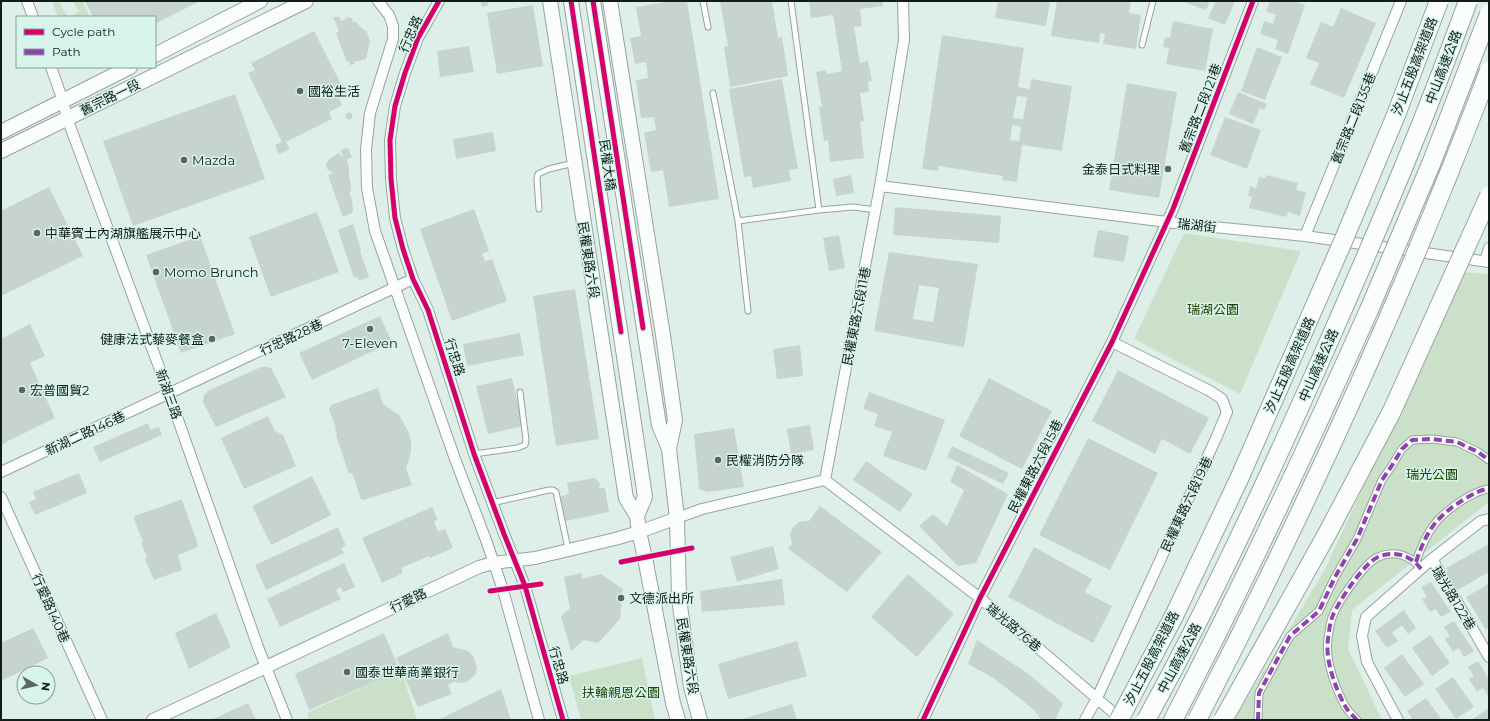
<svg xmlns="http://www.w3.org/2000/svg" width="1490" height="721" viewBox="0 0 1490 721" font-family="Montserrat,'Noto Sans TC',sans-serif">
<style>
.green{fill:#cbe0c9}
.building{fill:#c7d3cd;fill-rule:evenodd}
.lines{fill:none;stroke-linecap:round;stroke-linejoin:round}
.service-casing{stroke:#96a39f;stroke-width:7}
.pedestrian-casing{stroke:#96a39f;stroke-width:9}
.minor-casing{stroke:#96a39f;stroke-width:12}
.tertiary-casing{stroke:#96a39f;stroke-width:14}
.secondary-casing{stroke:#96a39f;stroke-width:16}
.motorway-casing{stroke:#96a39f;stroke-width:20}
.service{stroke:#fafdfc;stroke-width:5}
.pedestrian{stroke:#fafdfc;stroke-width:7}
.minor{stroke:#fafdfc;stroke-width:10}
.tertiary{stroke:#fafdfc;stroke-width:12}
.secondary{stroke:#fafdfc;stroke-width:14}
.motorway{stroke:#fafdfc;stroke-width:18}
.motorway-bridge-casing{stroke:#96a39f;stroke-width:20;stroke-linecap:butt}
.motorway-bridge{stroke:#fafdfc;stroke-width:18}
.quiet{stroke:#8e44ad;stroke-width:4;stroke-dasharray:8 4;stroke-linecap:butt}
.cycleway-casing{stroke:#d8f5eb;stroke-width:8}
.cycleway{stroke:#d6006c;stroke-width:5}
.poi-dot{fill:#596662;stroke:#d8f5eb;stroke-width:1.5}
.labels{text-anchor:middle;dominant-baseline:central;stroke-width:3;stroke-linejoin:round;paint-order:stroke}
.street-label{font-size:13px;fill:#121c19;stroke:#d8f5eb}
.poi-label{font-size:13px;fill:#121c19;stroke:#d8f5eb;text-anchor:start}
.park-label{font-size:13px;fill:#204404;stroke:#d8f5eb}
</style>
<rect width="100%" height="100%" fill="#deefe9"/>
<!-- green -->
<path class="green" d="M52,1H58L68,17H58Z
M73,1H82L90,17H70L79,12Z
M1184,233L1301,251L1240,394L1134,339Z
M1461,272L1489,274V502L1352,610L1348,649L1382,720H1234L1324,571L1409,389Z
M642,658L655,720H581L569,676Z
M401,670L417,720H309L307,713Z"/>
<!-- building -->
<path class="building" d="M85,1H200L155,24V17H93Z
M481,1H488V5L482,7Z
M672,1H687L719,199L669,207L663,170L651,172L644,133L656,130L654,117L641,118L636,80L648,78L646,62L635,64L630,38L641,36L636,7Z
M720,1H772L778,38L782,37L788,76L730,87L724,47L728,46Z
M809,1H883V6L860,9L862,26L854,27L860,63L868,61L872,81L868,82L869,92L860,93L864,121L860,122L864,158L830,162L828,140L824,141L819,107H822L816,72L826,70L827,74L842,71L833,15L811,18Z
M998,1H1050L1046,26L995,18Z
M1057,1H1131L1129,13L1141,15L1136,49L1103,44L1105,34L1100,33L1099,43L1051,36Z
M1181,1H1210L1206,10Z
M1216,1H1235L1225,25L1208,18Z
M1270,1H1293L1305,5L1288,54L1275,49L1278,40L1260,34L1264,21L1273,24L1276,15L1266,11Z
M533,5L543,66L497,74L487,13Z
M1341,8L1376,23L1344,98L1310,84L1319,63L1306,58L1321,22L1333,27Z
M333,17H340L341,21L346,19L345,17L352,18L353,23L355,21L365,31L366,30L370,41L366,59L354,62L355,64L350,65L349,61L347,62L336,33L339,31Z
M1173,21L1213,29L1205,71L1166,64L1169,48L1163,47L1165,37L1170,38Z
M314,31L346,94L339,98L342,105L329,112L332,119L286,142L290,149L279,154L275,145L282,142L248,73L255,70L251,63Z
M942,35L1024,48L1018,87L1030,89L1031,79L1072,86L1062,151L1022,145L1017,182L1002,180L1003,176L938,166V171L922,169ZM1017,96L1027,97L1023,119L1013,118ZM1012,125L1021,127L1019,141L1010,140Z
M469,46L474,72L440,77L437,51Z
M1257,47L1282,57L1265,100L1241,91Z
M782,79L798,169L789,170L791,181L753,188L751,176L744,177L729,89Z
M1127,83L1177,92L1159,198L1109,190Z
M1238,92L1267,104L1264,110L1260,108L1253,124L1229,114Z
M235,94L265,179L133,226L103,141Z
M345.5 116a3.5 3.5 0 1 1 7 0a3.5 3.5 0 1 1-7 0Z
M1225,117L1261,130L1247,169L1210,155Z
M493,132L496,151L456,159L453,139Z
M348,148L352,157L347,160L349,167V176L351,187V191L349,192L352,200L353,211L352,213L343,217L328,175L333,173L327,169L326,164L329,159L339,153L343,158L341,150Z
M851,175L854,193L836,196L833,179Z
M1266,175L1298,183L1296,190L1306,192L1300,216L1288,212L1286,217L1249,208L1252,197L1248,196L1250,186L1256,188L1259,177L1265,178Z
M49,187L83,256L1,296V211Z
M895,207L1001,216L999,243L893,235Z
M474,209L489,251L482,254L485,261L492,259L507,301L452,321L420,229Z
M317,212L339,272L271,297L249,237Z
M353,224L361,250L360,251L369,277L359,281L357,277L354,278L338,230Z
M1098,230L1129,236L1124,262L1093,257Z
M839,235L845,268L829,271L823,238Z
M200,236L235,334L181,353L146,255Z
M889,252L978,264L964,347L874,331ZM919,285L939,288L933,322L913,319Z
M575,289L599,439L556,446L533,296Z
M380,316L392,342L312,380L299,353Z
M30,324L45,356L30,363L55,418L6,442V443L1,445V339Z
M520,333L524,355L467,366L463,344Z
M800,345L803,376L777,379L773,349Z
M261,367H267L271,368L286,397L216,427L203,402L204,395L208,391Z
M1118,370L1209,418L1190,454L1162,439L1155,454L1092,421Z
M512,378L523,426L488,434L476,386Z
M989,378L1052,411L1022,469L959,436Z
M378,388L383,404L399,415L408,431L411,440V452L406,469L412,485L363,500L361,499L352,473L349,474L336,435L337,434L335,429L336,428L329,409L331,405Z
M869,392L945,420L926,471L883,456L892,432L874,426L878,414L863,409Z
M268,416L275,431L283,435L296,466L244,489L221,438Z
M148,423L150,430L159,427L162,435L100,462L93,447Z
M810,425L814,450L791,454L787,429Z
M734,428L744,487L708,492L699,489L694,434Z
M1088,438L1158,473L1110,570L1039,535Z
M952,446L1009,473L1003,484L947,457Z
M866,461L913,494L900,512L853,480Z
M957,465L1008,494L976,563L958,566L919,526L933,514L947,526L964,490L950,482Z
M79,473L87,493L35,515L29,502L36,499L33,492Z
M312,476L331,515L271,545L252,506Z
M595,478L600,483L599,488H605L609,512L561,522L556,498L569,494L567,483Z
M180,500H182L198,545V547L178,555L182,570L154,580L145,559L147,557L141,543L143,542L134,519L135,516Z
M820,506L882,552L847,592L788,549L792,544L790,534L793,527L799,522L809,521Z
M432,507L438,520L434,521L438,532L445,529L453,548L430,558L429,556L401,568L403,573L382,583L362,538Z
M338,527L346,546L341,548L344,553L266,590L255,565Z
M1489,544V572L1456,591L1446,573L1448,572L1446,568Z
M773,546L779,569L737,582L730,557Z
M1034,547L1092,579L1085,592L1112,606L1093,643L1008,597Z
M344,563L355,587L343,592L341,587L336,590L341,599L280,627L267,599Z
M582,573V579L601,574L623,589L620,619L598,643L584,640L571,651L561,616L570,608L564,577Z
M908,574L954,614L917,657L871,617Z
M782,579L785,605L702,612L700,591Z
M1431,582L1451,612L1441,617L1436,609L1430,612L1422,599L1427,597L1421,587Z
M1488,584L1489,586V628L1486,630L1466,597Z
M1404,610L1416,628L1408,634L1402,625L1392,633L1398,641L1387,648L1375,631Z
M216,613L231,647L189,669L175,633Z
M1454,621L1474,651L1464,657L1459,648L1453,652L1445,639L1450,636L1444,627Z
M33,628L48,658L1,681V643Z
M384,633L400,671L309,710L295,674Z
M448,633L453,647L468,651L474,657L477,668L475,675L468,681L462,683L454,682L448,685L452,694L418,707L396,658Z
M1430,635L1450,663L1432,676L1412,648Z
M977,640L1027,673L1063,703L1055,720H1042L1033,709L995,679L968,664Z
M797,641L807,676L728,699L718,664Z
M1402,654L1424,684L1405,697L1384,668Z
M1478,661L1489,679V698L1483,688L1477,692L1469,679L1474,676L1468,667Z
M1453,677L1474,707L1456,719L1435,689Z
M501,689L511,720H438Z
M1426,698L1442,720H1413L1407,711Z
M248,703L256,720H211Z
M792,704L797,720H740Z
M1489,708V720H1471Z"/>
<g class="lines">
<defs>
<path id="service" d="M703,1L708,27
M791,1L819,210
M1142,45L1153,1
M713,93L738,221L748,311
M539,209L537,179L538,174L549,169L574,163
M738,221L819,210L853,207L876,210
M474,454L517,448L525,445L526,440L520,392
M492,503L549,490H553L556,492L568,549"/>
<path id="pedestrian" d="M1416,562C1427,529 1437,516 1466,498C1474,494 1481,489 1489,489
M1258,720L1259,693L1290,636L1319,611L1335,577L1357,539L1382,480L1391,467L1402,449L1412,440L1432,439L1457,442L1478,452L1489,460
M1357,720C1353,716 1348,711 1345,706C1335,687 1325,660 1328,639C1329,631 1330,622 1333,615C1339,601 1364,563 1378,557C1394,550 1411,555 1421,569"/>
<path id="minor" d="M27,1L33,17
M378,1L389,15L393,26V39L370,113L366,150L367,188L375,231L455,459L486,540L503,590L539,720
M439,1L418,38L405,73L395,106L390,140L391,179L395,218L403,249L413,279L428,310L474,454L504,534L525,586L563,720
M51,67L63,101L67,118L169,394L258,647L287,720
M880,186L1183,224L1305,236L1489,262
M1305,236L1401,1
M1485,261L1489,248
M1,472L413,279
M825,480L880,186L904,40L903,1
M825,480L980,598L1122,720
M1,497L102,720
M677,518L702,509L825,480
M1432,559L1489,657
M923,720L980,598L1112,342L1173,209L1253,1
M1085,720L1097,698L1217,436L1227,412L1222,399L1210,391L1112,342
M1398,720L1367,662L1362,636L1366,617L1432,559L1481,521L1489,519"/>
<path id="tertiary" d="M153,720L479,567L493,563L535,558L615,539L639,532L677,518"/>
<path id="secondary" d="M550,1L626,498L637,516L639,532L645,558L673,703L678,720
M571,1L645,497L637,516
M593,1L659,425L669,449L677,518L679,598L691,687L700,720
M610,1L663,335L675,420L669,449
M155,55L260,1
M1,132L130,67
M1,151L306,1"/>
<path id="motorway" d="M1173,720C1243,585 1307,449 1369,310"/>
</defs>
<!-- service casing -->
<use href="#service" class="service-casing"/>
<!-- pedestrian casing -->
<use href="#pedestrian" class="pedestrian-casing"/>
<!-- minor casing -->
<use href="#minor" class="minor-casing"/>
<!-- tertiary casing -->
<use href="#tertiary" class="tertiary-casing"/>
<!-- secondary casing -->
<use href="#secondary" class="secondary-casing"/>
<!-- motorway casing -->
<use href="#motorway" class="motorway-casing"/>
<!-- service -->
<use href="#service" class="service"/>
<!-- pedestrian -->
<use href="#pedestrian" class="pedestrian"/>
<!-- minor -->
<use href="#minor" class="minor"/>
<!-- tertiary -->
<use href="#tertiary" class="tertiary"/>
<!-- secondary -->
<use href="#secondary" class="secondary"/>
<!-- motorway -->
<use href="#motorway" class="motorway"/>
<defs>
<path id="motorway-bridge" d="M1369,310L1431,164L1489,14
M1119,720L1174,616L1239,479L1344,239L1396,115L1439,1
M1146,720C1208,608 1262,492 1314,375C1369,251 1422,128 1468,1
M1197,720C1306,509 1405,292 1489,71
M1223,720L1327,534L1392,411L1489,196"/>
</defs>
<!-- motorway-bridge casing -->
<use href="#motorway-bridge" class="motorway-bridge-casing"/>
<!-- motorway-bridge -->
<use href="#motorway-bridge" class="motorway-bridge"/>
<!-- quiet -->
<path class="quiet" d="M1416,562C1427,529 1437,516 1466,498C1474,494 1481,489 1489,489
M1258,720L1259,693L1290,636L1319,611L1335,577L1357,539L1382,480L1391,467L1402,449L1412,440L1432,439L1457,442L1478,452L1489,460
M1357,720C1353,716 1348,711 1345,706C1335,687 1325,660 1328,639C1329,631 1330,622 1333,615C1339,601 1364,563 1378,557C1394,550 1411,555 1421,569"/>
<defs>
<path id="cycleway" d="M439,1L418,38L405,73L395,106L390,140L391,179L395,218L403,249L413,279L428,310L474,454L504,534L525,586L563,720
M571,1L621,332
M593,1L643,328
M621,562L692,548
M490,591L541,584
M923,720L980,598L1112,342L1173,209L1253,1"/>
</defs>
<!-- cycleway casing -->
<use href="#cycleway" class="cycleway-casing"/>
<!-- cycleway -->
<use href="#cycleway" class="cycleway"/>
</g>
<!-- markers -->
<g class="poi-dot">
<circle cx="300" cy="91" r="4"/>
<circle cx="184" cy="160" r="4"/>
<circle cx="1168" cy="169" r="4"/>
<circle cx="37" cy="233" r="4"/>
<circle cx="156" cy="272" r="4"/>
<circle cx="370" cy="329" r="4"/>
<circle cx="212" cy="339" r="4"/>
<circle cx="22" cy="390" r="4"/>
<circle cx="718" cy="460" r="4"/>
<circle cx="621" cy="598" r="4"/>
<circle cx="347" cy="672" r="4"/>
</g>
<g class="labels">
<!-- street labels -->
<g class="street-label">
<text transform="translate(410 34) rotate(-66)">行忠路</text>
<text transform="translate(1414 66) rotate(-69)">汐止五股高架道路</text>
<text transform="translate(1443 67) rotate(-69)">中山高速公路</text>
<text transform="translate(110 97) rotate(-26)">舊宗路一段</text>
<text transform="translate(1200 108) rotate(-69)">舊宗路二段121巷</text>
<text transform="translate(1353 118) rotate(-68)">舊宗路二段135巷</text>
<text transform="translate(608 165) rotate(82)">民權大橋</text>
<text transform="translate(1197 225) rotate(6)">瑞湖街</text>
<text transform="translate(589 260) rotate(81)">民權東路六段</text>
<text transform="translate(856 316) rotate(-79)">民權東路六段11巷</text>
<text transform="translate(291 337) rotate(-25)">行忠路28巷</text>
<text transform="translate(455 357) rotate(72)">行忠路</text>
<text transform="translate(1289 365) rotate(-66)">汐止五股高架道路</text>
<text transform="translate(1318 365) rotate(-66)">中山高速公路</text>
<text transform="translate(169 394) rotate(70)">新湖三路</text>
<text transform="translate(85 433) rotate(-25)">新湖二路146巷</text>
<text transform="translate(1035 466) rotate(-63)">民權東路六段15巷</text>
<text transform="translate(1186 504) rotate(-65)">民權東路六段19巷</text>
<text transform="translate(1454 598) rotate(59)">瑞光路122巷</text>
<text transform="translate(408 600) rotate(-25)">行愛路</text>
<text transform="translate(51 608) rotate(66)">行愛路140巷</text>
<text transform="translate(1014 627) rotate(40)">瑞光路76巷</text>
<text transform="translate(688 656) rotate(81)">民權東路六段</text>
<text transform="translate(1151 658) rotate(-63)">汐止五股高架道路</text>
<text transform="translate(1179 658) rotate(-62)">中山高速公路</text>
<text transform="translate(559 665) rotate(74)">行忠路</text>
</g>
<!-- poi labels -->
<g class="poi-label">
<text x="308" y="91">國裕生活</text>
<text x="192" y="160">Mazda</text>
<text x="1160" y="169" text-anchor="end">金泰日式料理</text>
<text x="45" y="233">中華賓士內湖旗艦展示中心</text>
<text x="164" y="272">Momo Brunch</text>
<text x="204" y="339" text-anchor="end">健康法式藜麥餐盒</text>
<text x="370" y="343" text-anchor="middle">7-Eleven</text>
<text x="30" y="390">宏普國貿2</text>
<text x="726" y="460">民權消防分隊</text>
<text x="629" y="598">文德派出所</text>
<text x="355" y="672">國泰世華商業銀行</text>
</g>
<!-- park labels -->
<g class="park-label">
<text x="1213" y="309">瑞湖公園</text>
<text x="1432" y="474">瑞光公園</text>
<text x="621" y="692">扶輪親恩公園</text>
</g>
</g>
<!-- border -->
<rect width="1490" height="721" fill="none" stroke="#121c19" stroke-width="4"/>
<!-- legend -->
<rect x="16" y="16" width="140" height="52" fill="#d8f5eb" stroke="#899e97"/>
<rect x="24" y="29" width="20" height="6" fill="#d6006c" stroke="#899e97"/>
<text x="52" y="36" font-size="12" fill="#121c19">Cycle path</text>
<rect x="24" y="49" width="20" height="6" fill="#8e44ad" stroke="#899e97"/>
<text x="52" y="56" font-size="12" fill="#121c19">Path</text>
<!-- north arrow -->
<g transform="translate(36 685) rotate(98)"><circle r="19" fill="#d8f5eb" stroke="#899e97"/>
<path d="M0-3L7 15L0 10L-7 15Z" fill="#596662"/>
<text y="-6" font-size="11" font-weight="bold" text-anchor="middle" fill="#121c19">N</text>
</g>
</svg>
